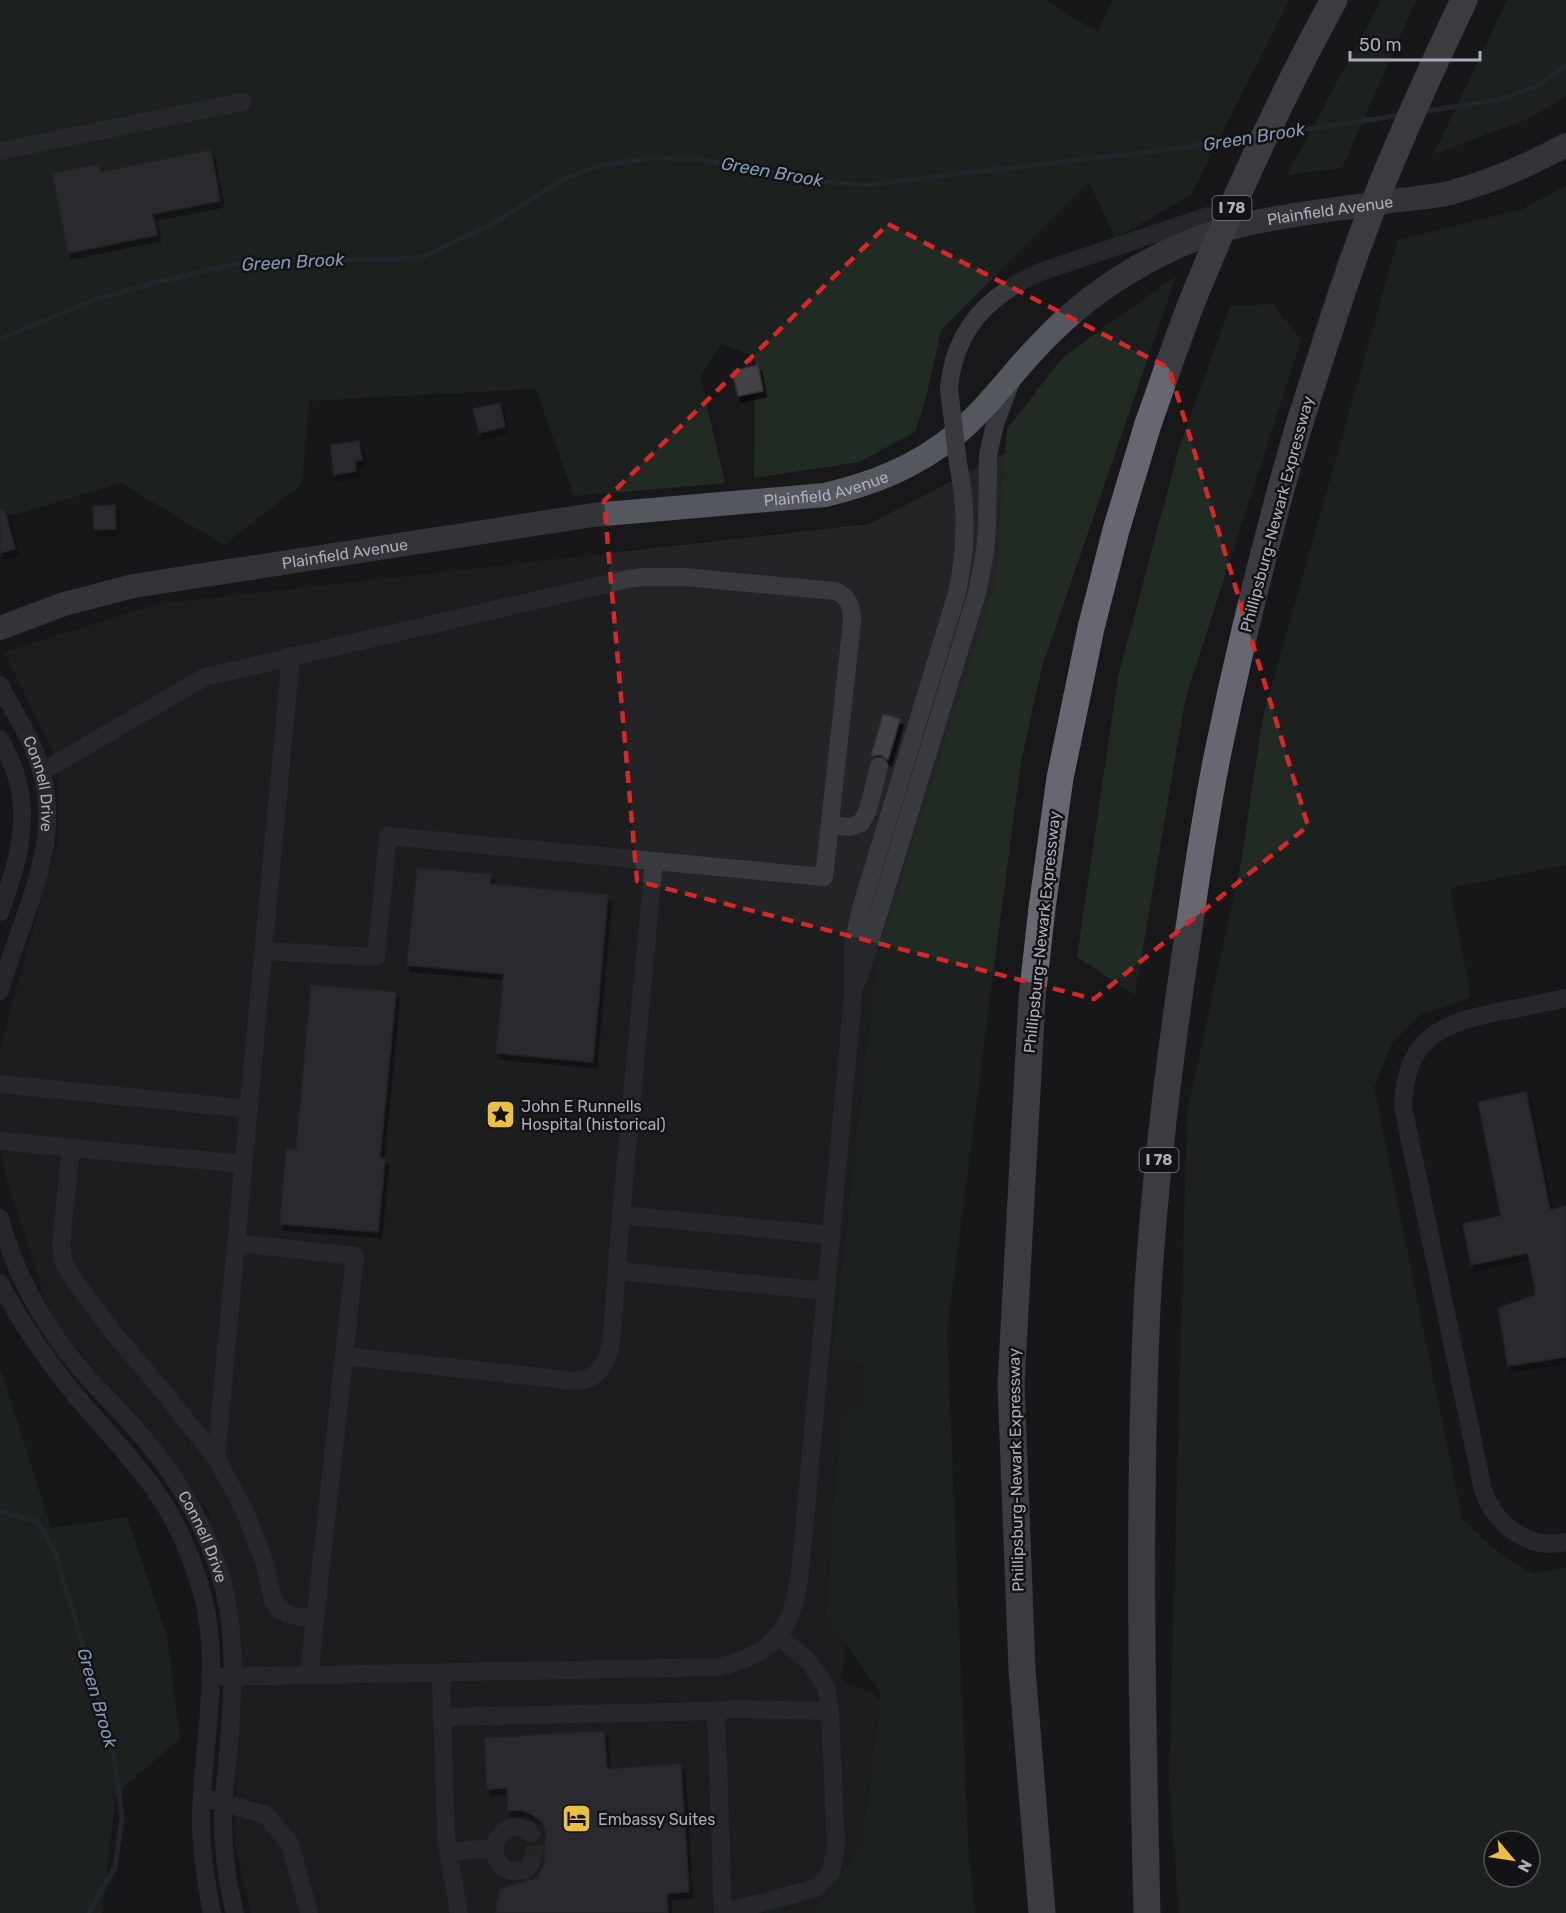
<svg xmlns="http://www.w3.org/2000/svg" width="1566" height="1913" viewBox="0 0 1566 1913" font-family="Rubik,sans-serif">
<style>
.built{fill:#242427}
.green{fill:#222a24;fill-rule:evenodd}
.lines{fill:none;stroke-linecap:round;stroke-linejoin:round}
.stream{stroke:#2f363e;stroke-width:5}
.building{fill:#434347;stroke:#333236;stroke-width:1.5;filter:url(#shadow)}
.minor-tunnel{stroke:#35363a;stroke-width:18;stroke-dasharray:18 9;stroke-linecap:butt}
.minor{stroke:#393a3f;stroke-width:18}
.major{stroke:#55575e;stroke-width:24}
.highway{stroke:#666770;stroke-width:27}
.minor-bridge{stroke:#393a3f;stroke-width:18}
.highway-bridge{stroke:#666770;stroke-width:27}
.marked{fill:none;stroke:#d62828;stroke-width:4.5;stroke-dasharray:12 8;stroke-linejoin:round}
.labels{text-anchor:middle;dominant-baseline:central;stroke-width:5;stroke-linejoin:round;paint-order:stroke}
.shield{fill:#131315;stroke:#7d8088;stroke-width:1.5}
.shield-label{font-size:15px;font-weight:bold;fill:#abaeb9}
.street-label{font-size:16px;fill:#abaeb9;stroke:#131315}
.poi-label{font-size:16px;fill:#abaeb9;stroke:#131315;text-anchor:start}
.water-label{font-size:18px;font-style:italic;fill:#8499b3;stroke:#131315}
</style>
<defs>
<filter id="shadow"><feDropShadow dx="3.5" dy="6" stdDeviation="0" flood-color="#0009"/></filter>
</defs>
<rect width="100%" height="100%" fill="#18181a"/>
<!-- built -->
<path class="built" d="M1036,437L897,977L842,1681L874,1693L913,1742L933,1913H251L235,1844L236,1699L209,1513L51,1316L6,1178L0,1148V1047L58,840V762L4,652L158,604L869,524Z"/>
<!-- green -->
<path class="green" d="M0,0H1045L1097,32L1113,0H1289L1191,195L1115,238L1089,182L941,330L926,398L915,432L859,462L754,478L755,356L721,344L700,377L725,483L574,496L536,389L309,401L302,484L224,545L121,483L0,519Z
M1381,0H1416L1342,168L1287,175Z
M1507,0H1566V96L1530,118L1434,154Z
M1566,185V865L1450,888L1471,998L1421,1014L1392,1043L1374,1087L1462,1519L1494,1549L1533,1574L1566,1567V1913H1179L1169,1783L1187,1113L1241,863L1263,716L1398,240L1523,209ZM1494,1841H1530V1877H1494Z
M1176,276L1042,667L1021,762L994,967L947,1333L968,1844L975,1913H815L863,1843L881,1693L826,1617L841,1414L863,1404L866,1366L832,1358L878,953L996,581L1007,429L1063,357Z
M1273,304L1301,340L1185,700L1135,995L1077,957L1118,677L1179,448L1230,306Z
M0,1367L51,1528L127,1517L167,1637L180,1739L116,1793L102,1913H0Z"/>
<g class="lines">
<!-- stream -->
<path class="stream" d="M1422,112L1498,100L1537,86L1566,65
M1276,134L1401,115
M0,339L94,300L157,282L249,261L395,259L422,257L490,225L566,178L602,165L653,158L698,159L811,181L865,185L1172,149L1255,137
M0,1511L38,1522L55,1552L113,1747L122,1818L115,1868L88,1913"/>
</g>
<!-- building -->
<path class="building" d="M211,150L220,201L153,214L157,235L68,253L52,173L99,164L101,172Z
M758,365L763,391L738,396L732,371Z
M500,403L505,427L479,433L473,409Z
M359,441L362,460L355,461L356,471L334,475L330,445Z
M115,505L116,529L94,530L93,506Z
M0,510H5L15,549L0,553Z
M883,714L900,719L888,760L881,755L871,756Z
M417,868L491,874L490,884L608,895L593,1062L496,1053L504,974L407,965Z
M311,985L396,992L380,1158L385,1159L378,1232L280,1224L286,1149L296,1150Z
M1526,1092L1550,1210L1566,1206V1357L1508,1366L1498,1308L1536,1295L1528,1253L1471,1265L1463,1224L1501,1216L1478,1102Z
M604,1731L607,1769L681,1764L689,1892L667,1893L668,1913H495L500,1889L538,1878L544,1863L546,1833L542,1822L533,1815L522,1810L508,1811L507,1788L487,1789L484,1738Z"/>
<g class="lines">
<!-- minor-tunnel -->
<path class="minor-tunnel" d="M531,1864L535,1847L531,1833"/>
<!-- minor -->
<g class="minor">
<path d="M0,151L242,102"/>
<path d="M949,389C954,330 988,295 1040,272L1208,216L1236,221"/>
<path id="s1" d="M0,685C11,708 27,730 36,755C69,837 22,912 0,991"/>
<path d="M0,739C5,749 10,759 14,769C32,816 17,867 0,912"/>
<path d="M41,772L205,677L628,579L643,577H684L835,591C850,597 852,608 852,622L824,877L388,836L376,957L264,951"/>
<path d="M830,825L850,827L861,823L868,810L879,766"/>
<path d="M858,980L977,593L985,552L987,528L988,455L995,424L1011,382"/>
<path d="M1566,998C1543,1003 1520,1008 1497,1012C1437,1025 1406,1039 1403,1107L1483,1490C1495,1524 1528,1551 1566,1542"/>
<path d="M0,1084L249,1109"/>
<path d="M0,1141L243,1164"/>
<path d="M71,1148L61,1243L63,1259L71,1276L111,1330L157,1384L216,1458L244,1509L264,1561L273,1600L279,1609L287,1614L315,1620"/>
<path d="M621,1215L832,1235"/>
<path id="s2" d="M0,1218C14,1271 42,1323 78,1366C99,1391 124,1414 145,1440C178,1478 205,1526 220,1574C238,1632 233,1696 228,1755C227,1775 223,1794 223,1814C223,1848 226,1880 235,1913"/>
<path d="M236,1243L355,1256L309,1675"/>
<path d="M617,1271L827,1291"/>
<path d="M0,1283C21,1324 47,1360 76,1396C101,1426 129,1454 152,1486C177,1520 194,1561 204,1601C221,1672 202,1747 201,1819C201,1850 206,1882 212,1913"/>
<path d="M344,1356L576,1381C597,1380 607,1364 611,1344L621,1215L654,861"/>
<path d="M216,1458L291,656"/>
<path d="M441,1673L446,1838L459,1913"/>
<path d="M210,1677L719,1667C781,1652 794,1624 801,1563L853,996V945L861,908L957,593C967,546 967,509 958,463"/>
<path d="M442,1717L716,1711"/>
<path d="M213,1800L266,1815L290,1844L309,1913"/>
<path d="M494,1848C500,1829 513,1820 531,1833"/>
<path d="M448,1852L494,1848C495,1866 507,1874 524,1870L531,1864"/>
<path d="M723,1913L816,1888L831,1873L836,1846L830,1711L826,1687L810,1663L778,1635"/>
<path d="M723,1913L716,1711L733,1709L830,1711"/>
</g>
<!-- major -->
<path class="major" id="s3" d="M0,628L64,604L133,586L593,515L825,495C875,483 915,467 955,435C990,406 1016,367 1048,336C1081,302 1120,275 1162,254C1235,216 1320,213 1399,200C1416,198 1433,197 1449,193C1489,183 1529,165 1566,145"/>
<!-- highway -->
<path class="highway" d="M1042,1913L1022,1669L1011,1384L1032,998L1042,908L1060,778L1091,628L1116,530L1148,424
M1147,1913C1142,1711 1138,1509 1147,1307C1153,1196 1166,1086 1182,976C1193,901 1203,826 1218,752C1241,641 1268,531 1300,422"/>
<!-- minor-bridge -->
<path class="minor-bridge" d="M949,389L958,463"/>
<!-- highway-bridge -->
<path class="highway-bridge" d="M1300,422C1326,342 1350,261 1382,184C1407,122 1435,61 1464,0
M1148,424C1163,382 1177,340 1193,299C1235,197 1281,96 1334,0"/>
</g>
<!-- marked area -->
<path d="M0 0H1566V1913H0ZM888,224L1169,368L1308,826L1094,999L637,881L604,501Z" fill="#18181a" fill-opacity=".55" fill-rule="evenodd"/>
<path class="marked" d="M888,224L1169,368L1308,826L1094,999L637,881L604,501Z"/>
<!-- icons -->
<defs>
<symbol id="sight-square" viewBox="-11 -11 22 22"><rect x="-9" y="-9" width="18" height="18" rx="4" fill="#ebbf3f" stroke="#131315"/><path d="M0-6L1.8-2.2L6-1.7L2.9 1.2L3.7 5.4L0 3.3L-3.7 5.4L-2.9 1.2L-6-1.7L-1.8-2.2Z" fill="#111"/></symbol>
<symbol id="hotel-square" viewBox="-11 -11 22 22"><rect x="-9" y="-9" width="18" height="18" rx="4" fill="#ebbf3f" stroke="#131315"/><path d="M-6-4.5h1.5V1H6V5H4.5V3h-9V5H-6ZM-4 0a1.8 1.8 0 1 1 3.6 0ZM.5 0V-2.5h3Q6-2.5 6 0Z" fill="#111"/></symbol>
</defs>
<g fill-rule="evenodd">
<use href="#sight-square" x="484" y="1098" width="33" height="33"/>
<use href="#hotel-square" x="560" y="1802" width="33" height="33"/>
</g>
<g class="labels">
<!-- shield labels -->
<g class="shield">
<rect x="1212.5" y="196" width="39" height="24" rx="4.5"/>
<rect x="1139.5" y="1148" width="39" height="24" rx="4.5"/>
</g>
<g class="shield-label">
<text x="1232" y="208">I 78</text>
<text x="1159" y="1160">I 78</text>
</g>
<!-- street labels -->
<g class="street-label">
<text stroke="none"><textPath href="#s3" startOffset="1434">Plainfield Avenue</textPath></text>
<text stroke="none"><textPath href="#s3" startOffset="840">Plainfield Avenue</textPath></text>
<text transform="translate(1277 514) rotate(-75)">Phillipsburg-Newark Expressway</text>
<text stroke="none"><textPath href="#s3" startOffset="354">Plainfield Avenue</textPath></text>
<text stroke="none"><textPath href="#s1" startOffset="108">Connell Drive</textPath></text>
<text transform="translate(1042 932) rotate(-84)">Phillipsburg-Newark Expressway</text>
<text transform="translate(1016 1470) rotate(-91)">Phillipsburg-Newark Expressway</text>
<text stroke="none"><textPath href="#s2" startOffset="382">Connell Drive</textPath></text>
</g>
<!-- poi labels -->
<g class="poi-label">
<text x="521" y="1106">John E Runnells<tspan x="521" dy="18">Hospital (historical)</tspan></text>
<text x="598" y="1819">Embassy Suites</text>
</g>
<!-- water labels -->
<g class="water-label">
<text transform="translate(1254 137) rotate(-9)">Green Brook</text>
<text transform="translate(772 172) rotate(10)">Green Brook</text>
<text transform="translate(293 262) rotate(-3)">Green Brook</text>
<text transform="translate(97 1698) rotate(74)">Green Brook</text>
</g>
</g>
<!-- north arrow -->
<g transform="translate(1512 1859) rotate(119)"><circle r="28" fill="#131315" stroke="#505157" stroke-width="1.5"/>
<path d="M0-4.5L10 22L0 15L-10 22Z" fill="#ebbf3f"/>
<text y="-9" font-size="16" font-weight="bold" text-anchor="middle" fill="#abaeb9">N</text>
</g>
<!-- scale -->
<path d="M1350 51v9h130v-9" fill="none" stroke="#abaeb9" stroke-width="3"/>
<text x="1359" y="51" font-size="18" fill="#abaeb9" stroke="#131315" stroke-width="4.5" paint-order="stroke">50 m</text>
</svg>
